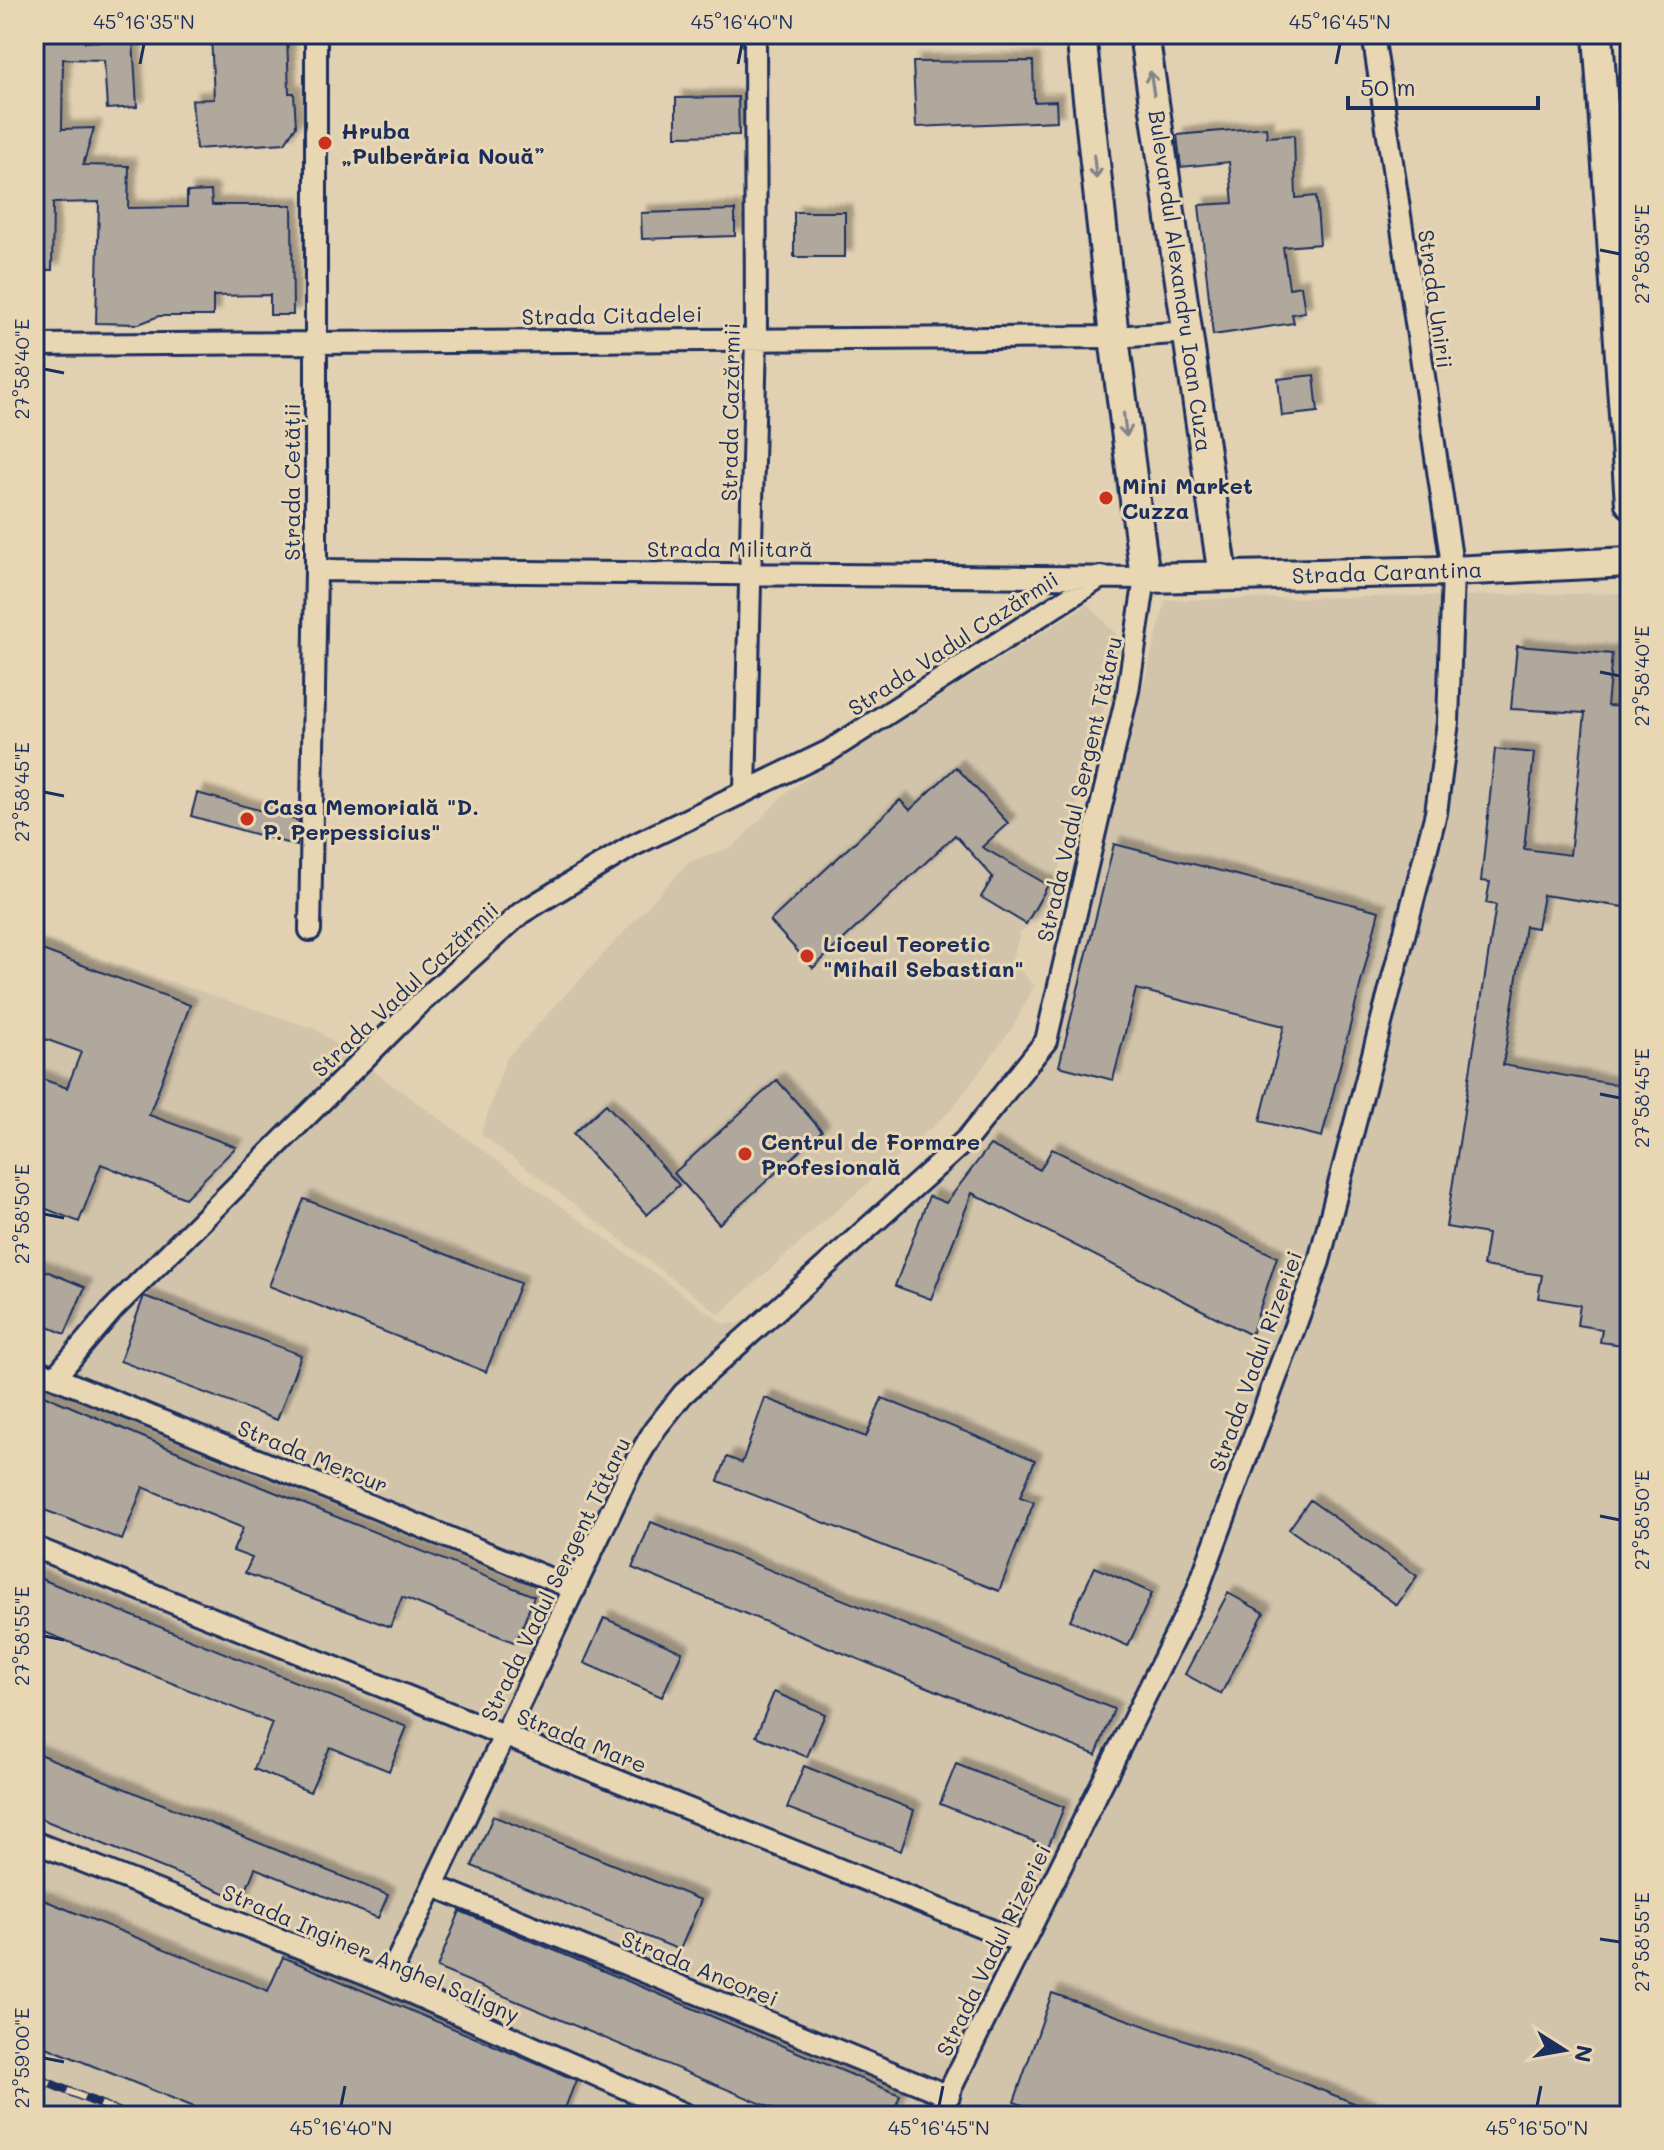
<svg xmlns="http://www.w3.org/2000/svg" width="1664" height="2150" viewBox="0 0 1664 2150" font-family="Mali,sans-serif">
<style>
.built{fill:#d2c4ab}
.building{fill:#b0a89c;stroke:#1b2f5e;stroke-width:2;filter:url(#shadow)}
.lines{fill:none;stroke-linecap:round;stroke-linejoin:round}
.minor-casing{stroke:#1b2f5e;stroke-width:26}
.secondary-casing{stroke:#1b2f5e;stroke-width:34}
.minor{stroke:#e9d7b4;stroke-width:20}
.secondary{stroke:#e9d7b4;stroke-width:28}
.rail-casing{stroke:#1b2f5e;stroke-width:9}
.rail{stroke:#e9d7b4;stroke-width:6;stroke-dasharray:18;stroke-linecap:butt}
.oneway{stroke:#828389}
.ticks{fill:none;stroke:#1b2f5e;stroke-width:3}
.poi-dot{fill:#c8321e;stroke:#e9d7b4;stroke-width:3}
.labels{text-anchor:middle;dominant-baseline:central;stroke-width:6;stroke-linejoin:round;paint-order:stroke}
.poi-label{font-size:22px;font-weight:bold;fill:#1b2f5e;stroke:#e9d7b4;text-anchor:start}
.street-label{font-size:22px;fill:#1b2f5e;stroke:#e9d7b4}
.neatline{fill:none;stroke:#1b2f5e;stroke-width:3}
.ticks-label{font-size:20px;text-anchor:middle;fill:#1b2f5e}
</style>
<defs>
<filter id="shadow"><feDropShadow dx="7" dy="-7" stdDeviation="2" flood-color="#0004"/></filter>
</defs>
<rect width="100%" height="100%" fill="#e1d0b1"/>
<filter id="ink" filterUnits="userSpaceOnUse"><feTurbulence type="fractalNoise" baseFrequency=".0125" numOctaves="2"/><feDisplacementMap in="SourceGraphic" scale="16" xChannelSelector="R" yChannelSelector="G"/><feConvolveMatrix kernelMatrix="1 2 1 2 8 2 1 2 1" color-interpolation-filters="sRGB"/></filter>
<g filter="url(#ink)">
<!-- built -->
<path class="built" d="M1630,593V2116H34V937L315,1029L724,1324L776,1320L977,1145L1049,1036L1166,600Z
M1088,604L1122,641L1047,914L1020,932L1012,961L1034,986L1013,1027L951,1110L719,1314L481,1134L506,1059L689,862L733,847L789,790Z"/>
<!-- building -->
<path class="building" d="M34,34H85V42L133,39L137,107L107,109L104,60L63,59L62,129L94,128L83,165L129,166L128,208L187,207V192L211,191L212,205H292L293,315H270V295L213,296V316H159L139,324L96,323L99,202L53,203L52,270H34Z
M211,34H287L289,93H294L296,126L285,143L196,149L192,100L214,99Z
M1033,61L1034,102L1056,101L1057,121L916,127L913,62Z
M738,97L739,135L676,136V98Z
M1266,127L1267,137L1294,135L1296,198L1316,196L1320,244L1283,247L1289,288L1301,286L1305,312L1292,314L1294,323L1213,335L1199,205L1233,203L1229,162L1181,167L1177,135Z
M735,210V236L642,239L641,213Z
M794,212H845V257H794Z
M1314,375L1318,412L1282,416L1278,379Z
M1517,646L1612,654L1607,706L1630,707V908L1543,895L1537,928L1525,926L1503,1065L1630,1087V1346L1600,1342L1602,1329L1577,1325L1580,1305L1538,1298L1542,1275L1483,1266L1488,1234L1446,1227L1496,905L1486,903L1490,882L1481,881L1495,749L1534,753L1524,849L1570,855L1585,713L1511,709Z
M956,767L1008,823L982,847L1048,885L1026,924L981,897L993,877L955,835L813,968L770,921L900,800L910,810Z
M197,793L299,821L297,846L191,816Z
M1114,844L1379,911L1322,1137L1260,1121L1284,1026L1136,989L1113,1080L1059,1066Z
M34,947L190,1005L149,1115L236,1147L185,1198L101,1164L79,1222L34,1204V1076L67,1088L81,1052L34,1035Z
M777,1080L822,1131L719,1224L674,1173Z
M606,1104L679,1185L647,1215L573,1134Z
M990,1145L1040,1170L1052,1149L1277,1257L1251,1335L972,1193L931,1299L895,1286L929,1196L946,1203Z
M304,1199L520,1283L486,1372L269,1286Z
M34,1266L85,1287L65,1334L34,1321Z
M144,1296L301,1355L277,1420L120,1361Z
M34,1391L242,1479L534,1596L516,1643L402,1597L390,1627L245,1573L252,1558L233,1551L243,1528L143,1487L122,1540L34,1506Z
M765,1398L866,1437L882,1398L1035,1460L1020,1497L1034,1502L999,1591L718,1481L727,1457L742,1463Z
M1310,1500L1417,1576L1397,1605L1289,1529Z
M651,1522L1114,1709L1096,1755L632,1568Z
M1095,1567L1152,1593L1128,1646L1070,1620Z
M34,1576L407,1727L389,1771L330,1747L310,1792L254,1769L272,1723L34,1628Z
M1228,1593L1264,1613L1221,1694L1185,1674Z
M604,1618L682,1652L662,1697L584,1663Z
M774,1692L825,1714L807,1757L756,1736Z
M34,1752L388,1895L378,1918L255,1868L242,1900L34,1816Z
M956,1764L1064,1807L1048,1847L940,1804Z
M804,1766L914,1810L901,1851L787,1808Z
M493,1816L701,1900L680,1950L472,1866Z
M34,1896L268,1991L283,1957L576,2080L562,2116H216L34,2042Z
M460,1911L900,2095L892,2116H791L437,1968Z
M1052,1993L1270,2070L1387,2116H1054L1014,2102Z"/>
<g class="lines">
<defs>
<path id="minor" d="M34,345L1114,337L1190,332
M316,570L1145,578L1128,691L1046,1041L968,1138L683,1394L655,1429L630,1471L387,1982
M745,791L756,337L755,34
M310,930L316,570V34
M34,1369L575,1589
M55,1377L113,1309L419,1004L521,913L632,846L829,751L1101,577
M34,1547L1023,1943
M34,1842L387,1982L688,2116
M434,1886L949,2096
M937,2116L1196,1594L1319,1261L1436,813L1448,722L1453,571L1373,34"/>
<path id="secondary" d="M1081,34L1114,337L1145,578L1453,571L1630,562
M1144,34L1223,576
M1598,34L1630,503"/>
</defs>
<!-- minor casing -->
<use href="#minor" class="minor-casing"/>
<!-- secondary casing -->
<use href="#secondary" class="secondary-casing"/>
<!-- minor -->
<use href="#minor" class="minor"/>
<!-- secondary -->
<use href="#secondary" class="secondary"/>
<defs>
<path id="rail" d="M34,2077L129,2116"/>
</defs>
<!-- rail casing -->
<use href="#rail" class="rail-casing"/>
<!-- rail -->
<use href="#rail" class="rail"/>
</g>
<!-- one-way arrows -->
<defs><path id="oneway-shaft" d="M-6 0H5M1.5-3L5.5 0L1.5 3" fill="none" stroke-width="1.6" stroke-linecap="round" stroke-linejoin="round" transform="scale(2)"/></defs>
<g class="oneway">
<use href="#oneway-shaft" transform="translate(1152 83) rotate(-99)"/>
<use href="#oneway-shaft" transform="translate(1095 167) rotate(84)"/>
<use href="#oneway-shaft" transform="translate(1125 425) rotate(83)"/>
</g>
</g>
<!-- ticks -->
<path class="ticks" d="M140,64L144,44M738,64L742,44M1336,64L1340,44M1600,250L1620,254M44,369L64,373M1600,672L1620,676M44,792L64,796M1600,1094L1620,1098M44,1214L64,1218M1600,1516L1620,1520M44,1636L64,1640M1600,1939L1620,1942M44,2058L64,2062M341,2106L345,2086M939,2106L943,2086M1537,2106L1541,2086"/>
<!-- markers -->
<g class="poi-dot">
<circle cx="325" cy="143" r="8"/>
<circle cx="1106" cy="498" r="8"/>
<circle cx="247" cy="819" r="8"/>
<circle cx="807" cy="956" r="8"/>
<circle cx="745" cy="1154" r="8"/>
</g>
<g class="labels">
<!-- poi labels -->
<g class="poi-label">
<text x="341" y="130">Hruba<tspan x="341" dy="25">„Pulberăria Nouă”</tspan></text>
<text x="1122" y="485">Mini Market<tspan x="1122" dy="25">Cuzza</tspan></text>
<text x="263" y="806">Casa Memorială "D.<tspan x="263" dy="25">P. Perpessicius"</tspan></text>
<text x="823" y="943">Liceul Teoretic<tspan x="823" dy="25">"Mihail Sebastian"</tspan></text>
<text x="761" y="1141">Centrul de Formare<tspan x="761" dy="25">Profesională</tspan></text>
</g>
<!-- street labels -->
<g class="street-label">
<text transform="translate(1181 281) rotate(82)">Bulevardul Alexandru Ioan Cuza</text>
<text transform="translate(1436 299) rotate(82)">Strada Unirii</text>
<text transform="translate(612 315) rotate(-1)">Strada Citadelei</text>
<text transform="translate(730 412) rotate(-89)">Strada Cazărmii</text>
<text transform="translate(291 482) rotate(-90)">Strada Cetății</text>
<text x="730" y="548">Strada Militară</text>
<text transform="translate(1387 572) rotate(-2)">Strada Carantina</text>
<text transform="translate(953 643) rotate(-33)">Strada Vadul Cazărmii</text>
<text transform="translate(1079 789) rotate(-77)">Strada Vadul Sergent Tătaru</text>
<text transform="translate(405 989) rotate(-43)">Strada Vadul Cazărmii</text>
<text transform="translate(1255 1361) rotate(-70)">Strada Vadul Rizeriei</text>
<text transform="translate(313 1456) rotate(22)">Strada Mercur</text>
<text transform="translate(555 1579) rotate(-64)">Strada Vadul Sergent Tătaru</text>
<text transform="translate(582 1740) rotate(22)">Strada Mare</text>
<text transform="translate(993 1950) rotate(-64)">Strada Vadul Rizeriei</text>
<text transform="translate(371 1953) rotate(23)">Strada Inginer Anghel Saligny</text>
<text transform="translate(700 1968) rotate(22)">Strada Ancorei</text>
</g>
</g>
<!-- margin -->
<rect width="1664" height="2150" fill="none" stroke="#e9d7b4" stroke-width="88"/>
<!-- north arrow -->
<g transform="translate(1564 2050) rotate(101)" stroke="#e9d7b4" stroke-width="6" paint-order="stroke">
<path d="M0-6L14 30L0 20L-14 30Z" fill="#1b2f5e"/>
<text y="-12" font-size="22" font-weight="bold" text-anchor="middle" fill="#1b2f5e">N</text>
</g>
<!-- scale -->
<path d="M1348 96v12h190v-12" fill="none" stroke="#1b2f5e" stroke-width="4"/>
<text x="1360" y="96" font-size="24" fill="#1b2f5e" stroke="#e9d7b4" stroke-width="6" paint-order="stroke">50 m</text>
<rect x="44" y="44" width="1576" height="2062" class="neatline"/>
<g class="ticks-label">
<text x="144" y="29">45°16'35"N</text>
<text x="742" y="29">45°16'40"N</text>
<text x="1340" y="29">45°16'45"N</text>
<text transform="translate(1642 254) rotate(-90)" y="7">27°58'35"E</text>
<text transform="translate(22 369) rotate(-90)" y="7">27°58'40"E</text>
<text transform="translate(1642 676) rotate(-90)" y="7">27°58'40"E</text>
<text transform="translate(22 792) rotate(-90)" y="7">27°58'45"E</text>
<text transform="translate(1642 1098) rotate(-90)" y="7">27°58'45"E</text>
<text transform="translate(22 1214) rotate(-90)" y="7">27°58'50"E</text>
<text transform="translate(1642 1520) rotate(-90)" y="7">27°58'50"E</text>
<text transform="translate(22 1636) rotate(-90)" y="7">27°58'55"E</text>
<text transform="translate(1642 1942) rotate(-90)" y="7">27°58'55"E</text>
<text transform="translate(22 2058) rotate(-90)" y="7">27°59'00"E</text>
<text x="341" y="2135">45°16'40"N</text>
<text x="939" y="2135">45°16'45"N</text>
<text x="1537" y="2135">45°16'50"N</text>
</g>
</svg>
